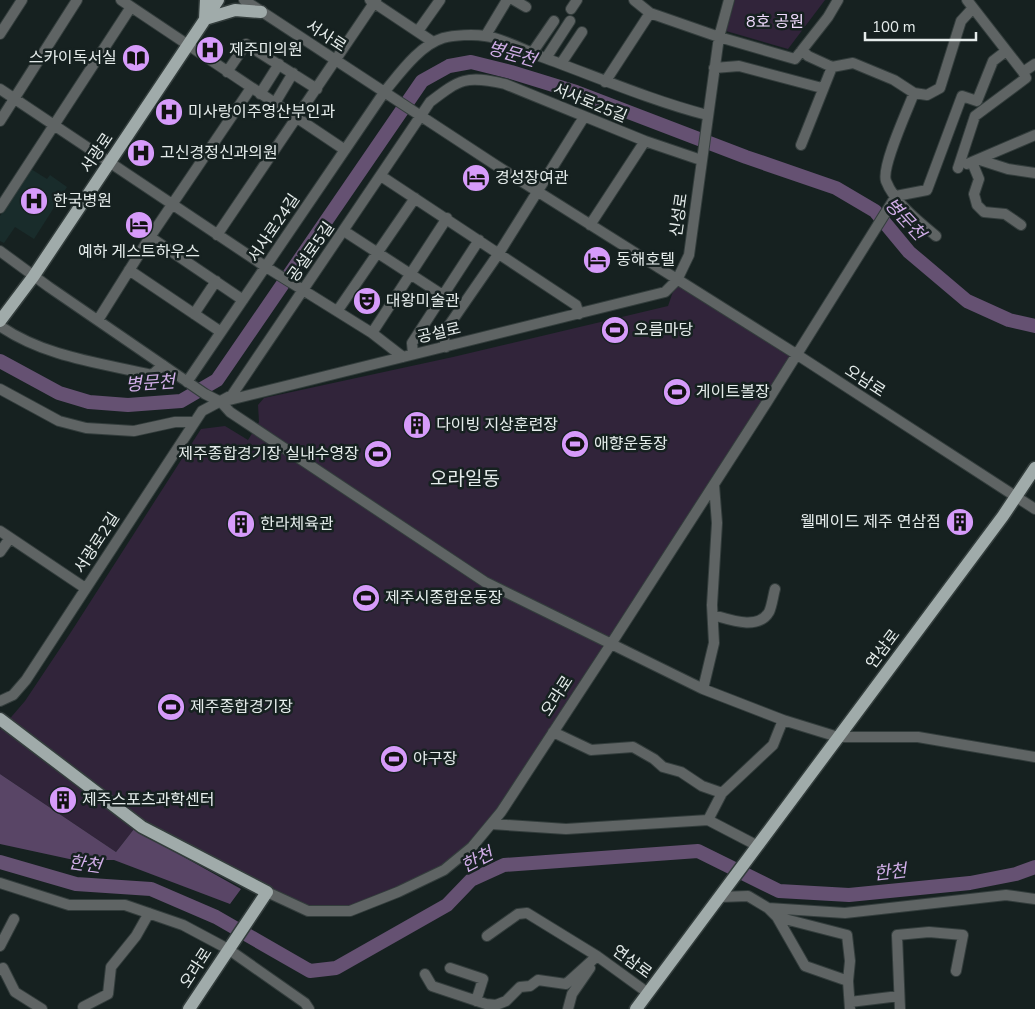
<svg xmlns="http://www.w3.org/2000/svg" width="1035" height="1009" viewBox="0 0 1035 1009" font-family="'Nunito Sans','Noto Sans KR',sans-serif">
<style>
.built{fill:#192c2b}
.green{fill:#31243a}
.forest{fill:#594566}
.lines{fill:none;stroke-linecap:round;stroke-linejoin:round}
.river{stroke:#655172;stroke-width:14}
.minor-casing{stroke:#333d3c;stroke-width:12}
.major-casing{stroke:#333d3c;stroke-width:15}
.minor{stroke:#5f6464;stroke-width:10}
.major{stroke:#a0abaa;stroke-width:12}
.labels{text-anchor:middle;dominant-baseline:central;stroke-width:5;stroke-linejoin:round;paint-order:stroke}
.park-label{font-size:16px;fill:#f0dbfe;stroke:#162120}
.street-label{font-size:16px;fill:#e5eceb;stroke:#162120}
.poi-label{font-size:16px;fill:#e5eceb;stroke:#162120;text-anchor:start}
.water-label{font-size:18px;font-style:italic;fill:#d1aee8;stroke:#162120}
.quarter-label{font-size:19px;fill:#e5eceb;stroke:#162120}
</style>
<rect width="100%" height="100%" fill="#162120"/>
<!-- built -->
<path class="built" d="M31,169L47,179L50,175L67,187L34,239L15,227L4,243L0,241V216Z"/>
<!-- green -->
<path class="green" d="M735,0H825L788,49L726,31Z
M677,280L796,354L497,817L444,870L350,911H308L142,827L134,829L116,852L0,774V730L25,701L71,632L201,429L225,426L248,440L259,422L258,405L264,398L453,357L668,306Z"/>
<!-- forest -->
<path class="forest" d="M0,774L116,852L134,829L241,889L230,904L114,860H74L0,844Z"/>
<g class="lines">
<!-- river -->
<path class="river" d="M0,361L59,393L89,402L128,405L181,401L217,380L422,81L449,66L471,62L511,72L576,92L746,157L836,188L875,211L909,252L967,301L1009,320L1035,326
M0,862L76,884L151,889L216,917L310,971L336,968L447,905L471,880L504,865L698,851L779,891L849,895L970,883L1016,874L1035,867"/>
<defs>
<path id="minor" d="M121,0L345,150
M244,0L494,164L796,354L1035,509
M370,0L433,42
M514,0L526,7
M634,0L650,13L719,37L795,59L828,17L838,0
M967,0L1023,72L1035,64
M571,9L577,0
M418,31L440,0
M0,34L22,0
M486,35L507,0
M802,50L808,56L832,67L853,63L894,80L914,93L927,95L940,88L961,21L973,8
M532,53L554,21
M546,58L570,21
M562,62L582,32
M714,68L739,66L822,88
M227,72L246,44L317,89
M605,82L650,13
M0,89L266,267L372,333L403,357
M914,93C908,109 881,167 886,181C894,202 919,222 936,236
M260,94L279,64
M275,103L293,73
M0,121L77,0
M801,145L832,67
M980,160L1008,169L1035,173
M972,162L979,179L974,194L977,205L984,212L1005,214L1021,225
M967,164L1035,135
M958,168L975,116L1026,78L1023,72
M381,176L576,305L579,314
M0,208L131,7
M590,225L645,141
M344,231L461,307
M217,235L376,0
M150,237L243,300
M0,251L49,287L205,394L221,402L665,292L677,280L689,255L719,37L729,0
M129,270L221,332
M338,310L415,198
M194,314L216,281
M98,320L150,237L251,88
M0,326C45,357 101,363 152,375L163,365
M372,333L447,218
M446,347L443,334L499,253L584,117
M413,354L412,343L479,240
M187,382L385,91C400,73 420,45 443,38C454,35 474,34 485,36C502,38 526,51 542,57C597,77 650,100 707,115
M0,389L59,421L86,428L134,431L175,422H194
M221,402L230,412L485,582L703,689L783,720L838,737H918L1035,757
M0,531L85,588
M0,552L10,538
M713,615C728,619 758,631 769,612C772,606 773,596 775,589
M703,689L714,643L712,605L717,523L714,485
M0,701L13,695L26,680L202,411L232,395L430,102C460,79 466,75 505,84L645,141L701,160
M553,732L591,750L633,747L654,759L663,767L681,772L702,786L722,793L773,745L783,720
M708,820L722,793
M491,824L566,829L708,820L758,846
M0,883L69,905H125L183,925L228,949L305,1003L309,1009
M267,892L308,911H350L398,892L444,870L472,847L501,812L611,644L767,402L896,196L927,190L962,96L977,101L993,61L1006,51
M720,897L748,896L768,908L777,917L805,966L848,981L850,1009
M768,908L845,913L1006,895L1035,899
M777,917L847,935L850,961L848,981
M487,936L518,914L527,913L597,956L648,993
M0,946L14,919
M450,968L483,979L476,1001
M0,970L3,968L15,992L42,1009
M425,974L432,986L486,1004L496,1005L506,1001L520,987L530,986L538,980L566,984L597,956
M850,1002L899,996
M84,1009L83,1007L108,994L111,967L136,936L149,913
M568,1009L572,994L590,968
M900,1009L897,935L929,932L963,935L956,971"/>
<path id="major" d="M206,0L205,19L235,10L261,12
M0,321L33,277L218,0
M0,719L142,827L267,892L189,1009
M636,1009L1003,516L1035,468"/>
</defs>
<!-- minor casing -->
<use href="#minor" class="minor-casing"/>
<!-- major casing -->
<use href="#major" class="major-casing"/>
<!-- minor -->
<use href="#minor" class="minor"/>
<!-- major -->
<use href="#major" class="major"/>
</g>
<!-- icons -->
<defs>
<symbol id="hospital-disc" viewBox="-11 -11 22 22"><circle r="9.5" fill="#d69bfa" stroke="#162120"/><path d="M-5-5h3v3.5h4V-5h3V5h-3V1.5h-4V5h-3Z" fill="#111"/></symbol>
<symbol id="library-disc" viewBox="-11 -11 22 22"><circle r="9.5" fill="#d69bfa" stroke="#162120"/><path d="M-6-4Q-3-5.5-.7-3.5V5Q-3 3-6 4ZM6-4Q3-5.5 .7-3.5V5Q3 3 6 4Z" fill="#111"/></symbol>
<symbol id="hotel-disc" viewBox="-11 -11 22 22"><circle r="9.5" fill="#d69bfa" stroke="#162120"/><path d="M-6-4.5h1.5V1H6V5H4.5V3h-9V5H-6ZM-4 0a1.8 1.8 0 1 1 3.6 0ZM.5 0V-2.5h3Q6-2.5 6 0Z" fill="#111"/></symbol>
<symbol id="theatre-disc" viewBox="-11 -11 22 22"><circle r="9.5" fill="#d69bfa" stroke="#162120"/><path d="M-5-5.5Q0-4 5-5.5V0Q5 5 0 6Q-5 5-5 0ZM-3.3-2.5H-1v1.5H-3.3ZM1-2.5H3.3v1.5H1ZM-2.8 1Q0 5.5 2.8 1Z" fill="#111"/></symbol>
<symbol id="stadium-disc" viewBox="-11 -11 22 22"><circle r="9.5" fill="#d69bfa" stroke="#162120"/><path d="M0-5a6.5 5 0 1 0 0 10a6.5 5 0 1 0 0-10ZM-3.5-1.8h7v3.6h-7Z" fill="#111"/></symbol>
<symbol id="building-disc" viewBox="-11 -11 22 22"><circle r="9.5" fill="#d69bfa" stroke="#162120"/><path d="M-4-6H4V6H1V3H-1V6H-4ZM-2.5-4.3h1.7v1.8h-1.7ZM.8-4.3h1.7v1.8H.8ZM-2.5-1h1.7V.8h-1.7ZM.8-1h1.7V.8H.8Z" fill="#111"/></symbol>
</defs>
<g fill-rule="evenodd">
<use href="#hospital-disc" x="194" y="34" width="32" height="32"/>
<use href="#library-disc" x="120" y="42" width="32" height="32"/>
<use href="#hospital-disc" x="153" y="96" width="32" height="32"/>
<use href="#hospital-disc" x="125" y="137" width="32" height="32"/>
<use href="#hotel-disc" x="460" y="162" width="32" height="32"/>
<use href="#hospital-disc" x="18" y="185" width="32" height="32"/>
<use href="#hotel-disc" x="123" y="209" width="32" height="32"/>
<use href="#hotel-disc" x="581" y="244" width="32" height="32"/>
<use href="#theatre-disc" x="351" y="285" width="32" height="32"/>
<use href="#stadium-disc" x="599" y="314" width="32" height="32"/>
<use href="#stadium-disc" x="661" y="376" width="32" height="32"/>
<use href="#building-disc" x="401" y="409" width="32" height="32"/>
<use href="#stadium-disc" x="559" y="428" width="32" height="32"/>
<use href="#stadium-disc" x="362" y="438" width="32" height="32"/>
<use href="#building-disc" x="944" y="506" width="32" height="32"/>
<use href="#building-disc" x="225" y="508" width="32" height="32"/>
<use href="#stadium-disc" x="350" y="582" width="32" height="32"/>
<use href="#stadium-disc" x="155" y="691" width="32" height="32"/>
<use href="#stadium-disc" x="378" y="743" width="32" height="32"/>
<use href="#building-disc" x="47" y="784" width="32" height="32"/>
</g>
<g class="labels">
<!-- park labels -->
<g class="park-label">
<text x="775" y="22">8호 공원</text>
</g>
<!-- street labels -->
<g class="street-label">
<text transform="translate(326 36) rotate(33)">서사로</text>
<text transform="translate(590 103) rotate(22)">서사로25길</text>
<text transform="translate(97 153) rotate(-56)">서광로</text>
<text transform="translate(679 215) rotate(-82)">신성로</text>
<text transform="translate(274 228) rotate(-56)">서사로24길</text>
<text transform="translate(311 252) rotate(-55)">공설로5길</text>
<text transform="translate(439 333) rotate(-13)">공설로</text>
<text transform="translate(865 381) rotate(33)">오남로</text>
<text transform="translate(97 543) rotate(-57)">서광로2길</text>
<text transform="translate(883 649) rotate(-53)">연삼로</text>
<text transform="translate(557 696) rotate(-57)">오라로</text>
<text transform="translate(632 962) rotate(36)">연삼로</text>
<text transform="translate(196 968) rotate(-57)">오라로</text>
</g>
<!-- poi labels -->
<g class="poi-label">
<text x="229" y="50">제주미의원</text>
<text x="117" y="58" text-anchor="end">스카이독서실</text>
<text x="188" y="112">미사랑이주영산부인과</text>
<text x="160" y="153">고신경정신과의원</text>
<text x="495" y="178">경성장여관</text>
<text x="53" y="201">한국병원</text>
<text x="139" y="252" text-anchor="middle">예하 게스트하우스</text>
<text x="616" y="260">동해호텔</text>
<text x="386" y="301">대왕미술관</text>
<text x="634" y="330">오름마당</text>
<text x="696" y="392">게이트볼장</text>
<text x="436" y="425">다이빙 지상훈련장</text>
<text x="594" y="444">애향운동장</text>
<text x="359" y="454" text-anchor="end">제주종합경기장 실내수영장</text>
<text x="941" y="522" text-anchor="end">웰메이드 제주 연삼점</text>
<text x="260" y="524">한라체육관</text>
<text x="385" y="598">제주시종합운동장</text>
<text x="190" y="707">제주종합경기장</text>
<text x="413" y="759">야구장</text>
<text x="82" y="800">제주스포츠과학센터</text>
</g>
<!-- water labels -->
<g class="water-label">
<text transform="translate(512 54) rotate(16)">병문천</text>
<text transform="translate(905 219) rotate(47)">병문천</text>
<text transform="translate(150 383) rotate(-4)">병문천</text>
<text transform="translate(477 860) rotate(-27)">한천</text>
<text transform="translate(85 864) rotate(8)">한천</text>
<text transform="translate(890 872) rotate(-6)">한천</text>
</g>
<!-- quarter labels -->
<g class="quarter-label">
<text x="465" y="479">오라일동</text>
</g>
</g>
<!-- scale -->
<path d="M865 32v8h111v-8" fill="none" stroke="#e5eceb" stroke-width="2.5"/>
<text x="872" y="32" font-size="15" fill="#e5eceb" stroke="#162120" stroke-width="4" paint-order="stroke">100 m</text>
</svg>
